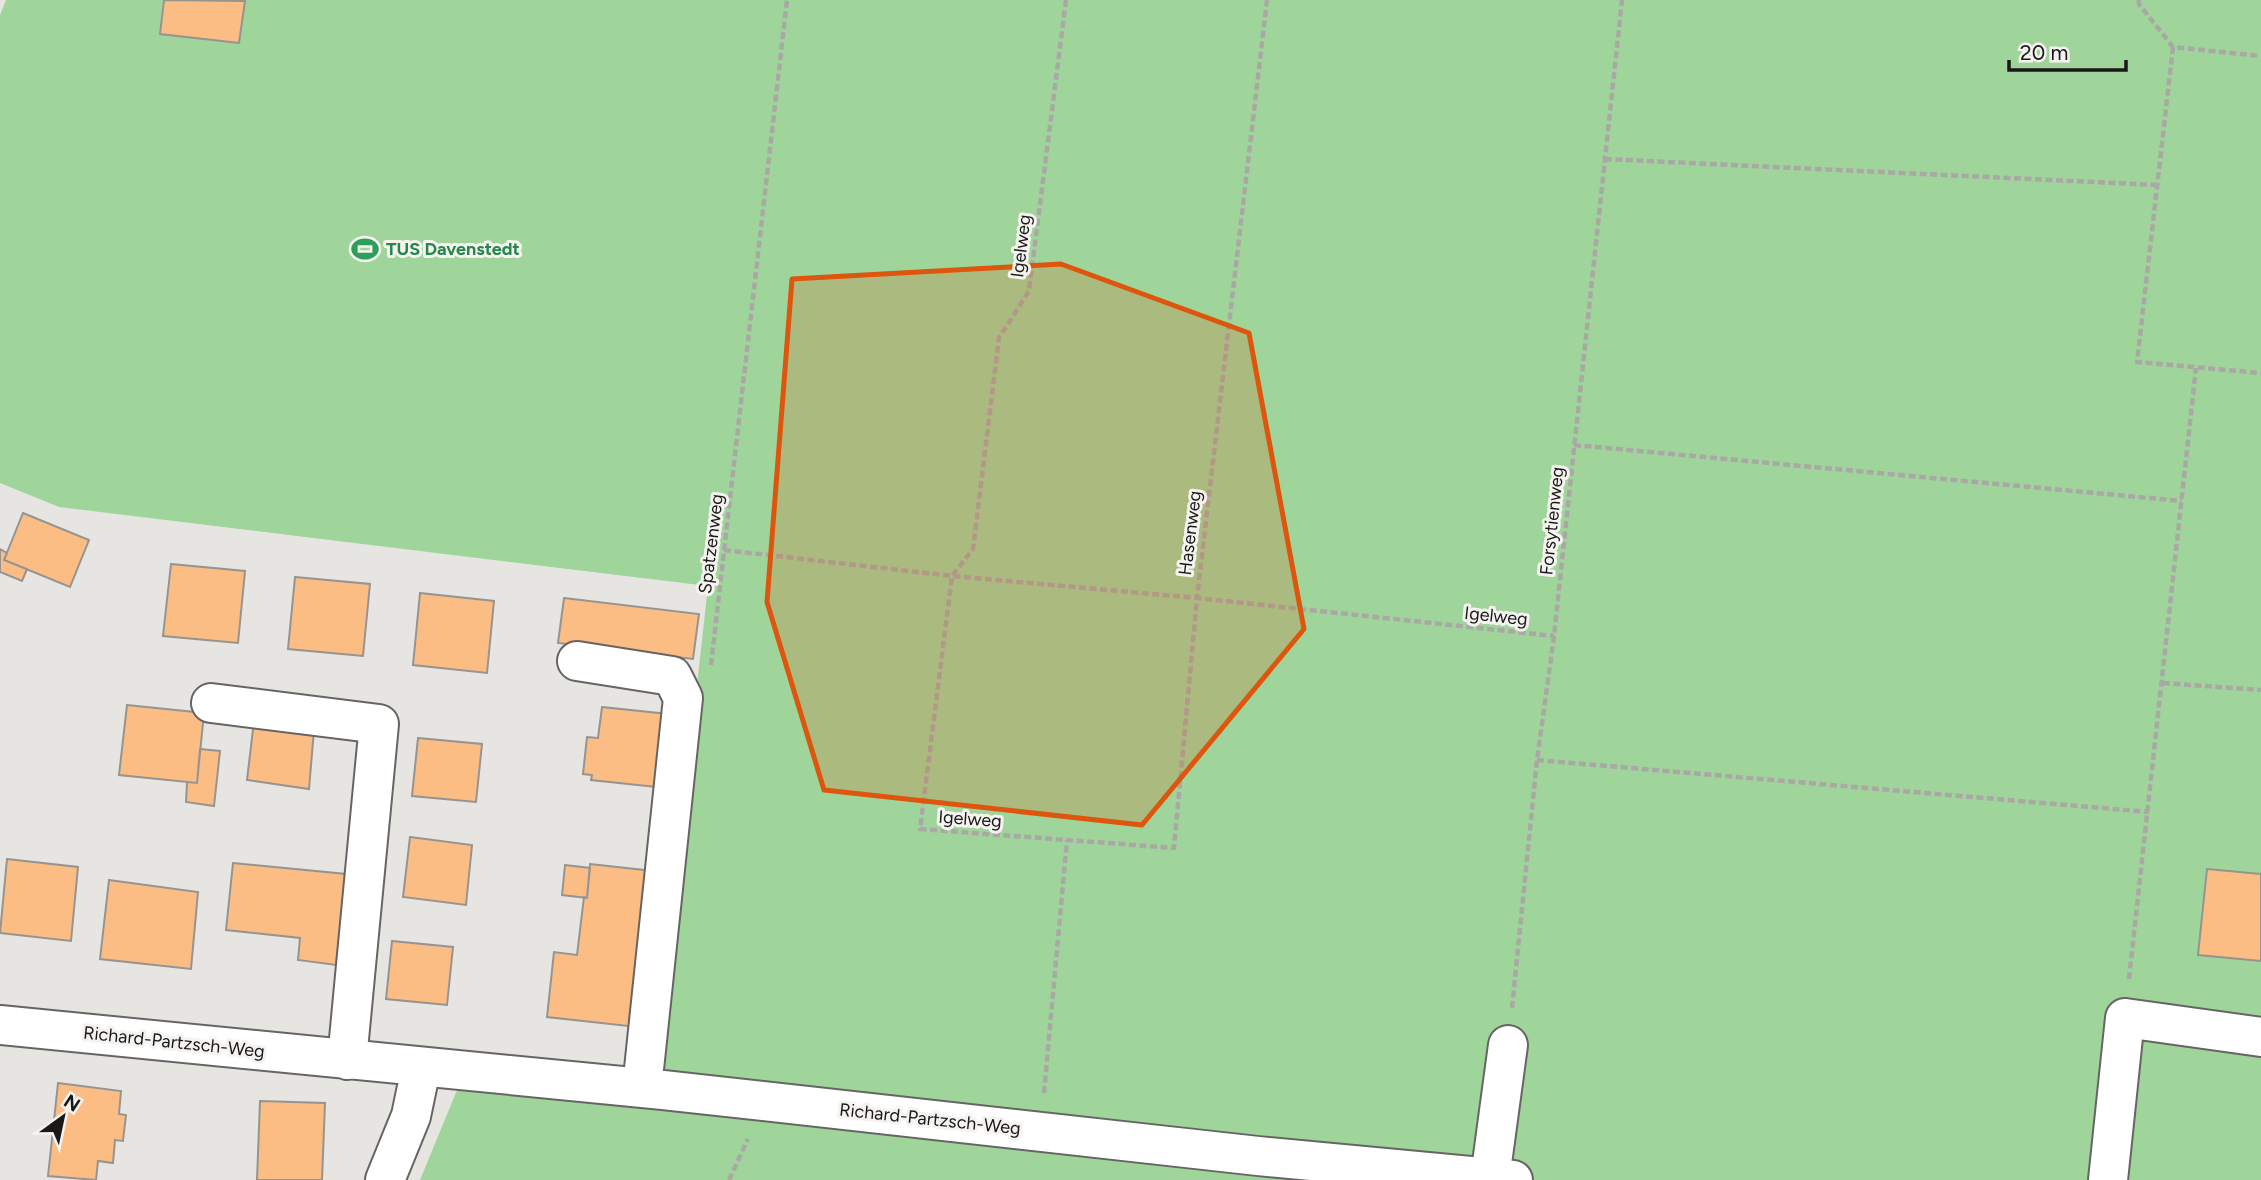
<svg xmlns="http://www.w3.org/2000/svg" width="2261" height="1180" viewBox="0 0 2261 1180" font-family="Figtree,sans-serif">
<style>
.green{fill:#9fd59b}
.building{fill:#fbbd84;stroke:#969491;stroke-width:2}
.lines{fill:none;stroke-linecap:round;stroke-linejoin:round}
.minor-casing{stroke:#676563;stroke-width:42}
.path{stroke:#a9a8a5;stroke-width:4.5;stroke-dasharray:7 3.5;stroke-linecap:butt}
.minor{stroke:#fff;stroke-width:38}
.marked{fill:#de560d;fill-opacity:0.2;stroke:#de560d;stroke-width:5;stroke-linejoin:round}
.labels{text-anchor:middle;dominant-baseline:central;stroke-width:6;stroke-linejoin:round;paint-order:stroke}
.street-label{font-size:18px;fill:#1a1918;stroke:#f5f3f0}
.leisure-label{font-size:18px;font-weight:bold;fill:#27864d;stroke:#f5f3f0;text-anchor:start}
</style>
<rect width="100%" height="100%" fill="#e7e5e2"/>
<!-- green -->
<path class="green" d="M6,0H2261V1180H420L457,1090L650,1106L708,586L59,507L0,483V15Z"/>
<!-- building -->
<path class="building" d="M164,0L245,1L239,43L160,34Z
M23,513L89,540L70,587L4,560Z
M0,549L7,553L4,560L27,569L22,581L0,572Z
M171,564L245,571L238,643L163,636Z
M295,577L370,584L363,656L288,649Z
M420,593L494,601L487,673L413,665Z
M564,598L699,614L693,659L558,643Z
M127,705L204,713L197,783L119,775Z
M602,707L668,714L656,787L591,780L592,775L583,774L587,737L598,738Z
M254,721L314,730L309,789L247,780Z
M418,738L482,744L476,802L412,796Z
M200,749L220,751L214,806L186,802L187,782L197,783Z
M410,837L472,845L466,905L403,897Z
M7,859L78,867L71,941L0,933Z
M233,863L346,874L336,965L298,960L300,938L226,930Z
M590,864L653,871L637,1027L547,1017L554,952L577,955L584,897L587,898Z
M565,865L590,868L587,898L562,895Z
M2207,869L2261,874V961L2198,955Z
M109,880L198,892L191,969L100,959Z
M392,941L453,947L447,1005L386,999Z
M58,1083L121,1091L119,1114L126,1115L123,1141L115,1140L113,1163L98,1161L96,1180L48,1176Z
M260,1101L325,1103L322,1180H257Z"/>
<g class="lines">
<defs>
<path id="minor" d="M577,661L672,676L683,698L642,1088
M211,703L379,724L347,1060
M0,1025L663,1090L1258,1156L1513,1180
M1490,1178L1508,1045
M385,1180L411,1116L421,1068
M2108,1180L2125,1018L2261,1037"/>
</defs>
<!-- minor casing -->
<use href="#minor" class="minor-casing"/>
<!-- path -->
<path class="path" d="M1066,0L1029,291L999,338L973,549L952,576L920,829L1174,848L1197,598L1554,636
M2139,0V4L2173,47L2261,56
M2173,47L2137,362L2261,373
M1605,159L2157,185
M1574,445L2182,501
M724,550L952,576L1197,598L1267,0
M711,665L787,0
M2163,683L2261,690
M1537,760L2149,812
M2129,979L2196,368
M1512,1008L1537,760L1554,636L1622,0
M1044,1093L1067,840
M729,1180L748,1139"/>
<!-- minor -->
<use href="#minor" class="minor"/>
</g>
<!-- marked area -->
<path class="marked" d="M1061,264L1249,333L1304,629L1142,825L824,790L767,602L792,279Z"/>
<!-- icons -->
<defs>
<symbol id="stadium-bare" viewBox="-9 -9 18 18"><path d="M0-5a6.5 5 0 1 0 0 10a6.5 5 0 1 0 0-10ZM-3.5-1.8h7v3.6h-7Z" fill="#2e9e5b" stroke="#f5f3f0" stroke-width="2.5" paint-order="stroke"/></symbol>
</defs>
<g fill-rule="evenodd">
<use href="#stadium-bare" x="346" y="230" width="38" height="38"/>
</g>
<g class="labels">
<!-- street labels -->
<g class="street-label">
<text transform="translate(1021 246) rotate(-83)">Igelweg</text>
<text transform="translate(1552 521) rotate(-84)">Forsytienweg</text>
<text transform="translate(1190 533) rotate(-83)">Hasenweg</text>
<text transform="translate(711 544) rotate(-83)">Spatzenweg</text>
<text transform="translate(1496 616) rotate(6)">Igelweg</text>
<text transform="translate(970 819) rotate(4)">Igelweg</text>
<text transform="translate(174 1042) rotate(6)">Richard-Partzsch-Weg</text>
<text transform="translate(930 1119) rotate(6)">Richard-Partzsch-Weg</text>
</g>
<!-- leisure labels -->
<g class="leisure-label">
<text x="386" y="249">TUS Davenstedt</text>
</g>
</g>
<!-- north arrow -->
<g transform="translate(63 1117) rotate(33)" stroke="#f5f3f0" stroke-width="5" paint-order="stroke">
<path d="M0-5L12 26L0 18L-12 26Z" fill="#1a1918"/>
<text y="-10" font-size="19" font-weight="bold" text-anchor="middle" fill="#1a1918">N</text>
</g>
<!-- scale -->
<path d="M2009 60v10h117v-10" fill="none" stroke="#1a1918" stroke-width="3.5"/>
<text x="2020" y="60" font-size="21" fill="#1a1918" stroke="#f5f3f0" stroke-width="5" paint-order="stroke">20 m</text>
</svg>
